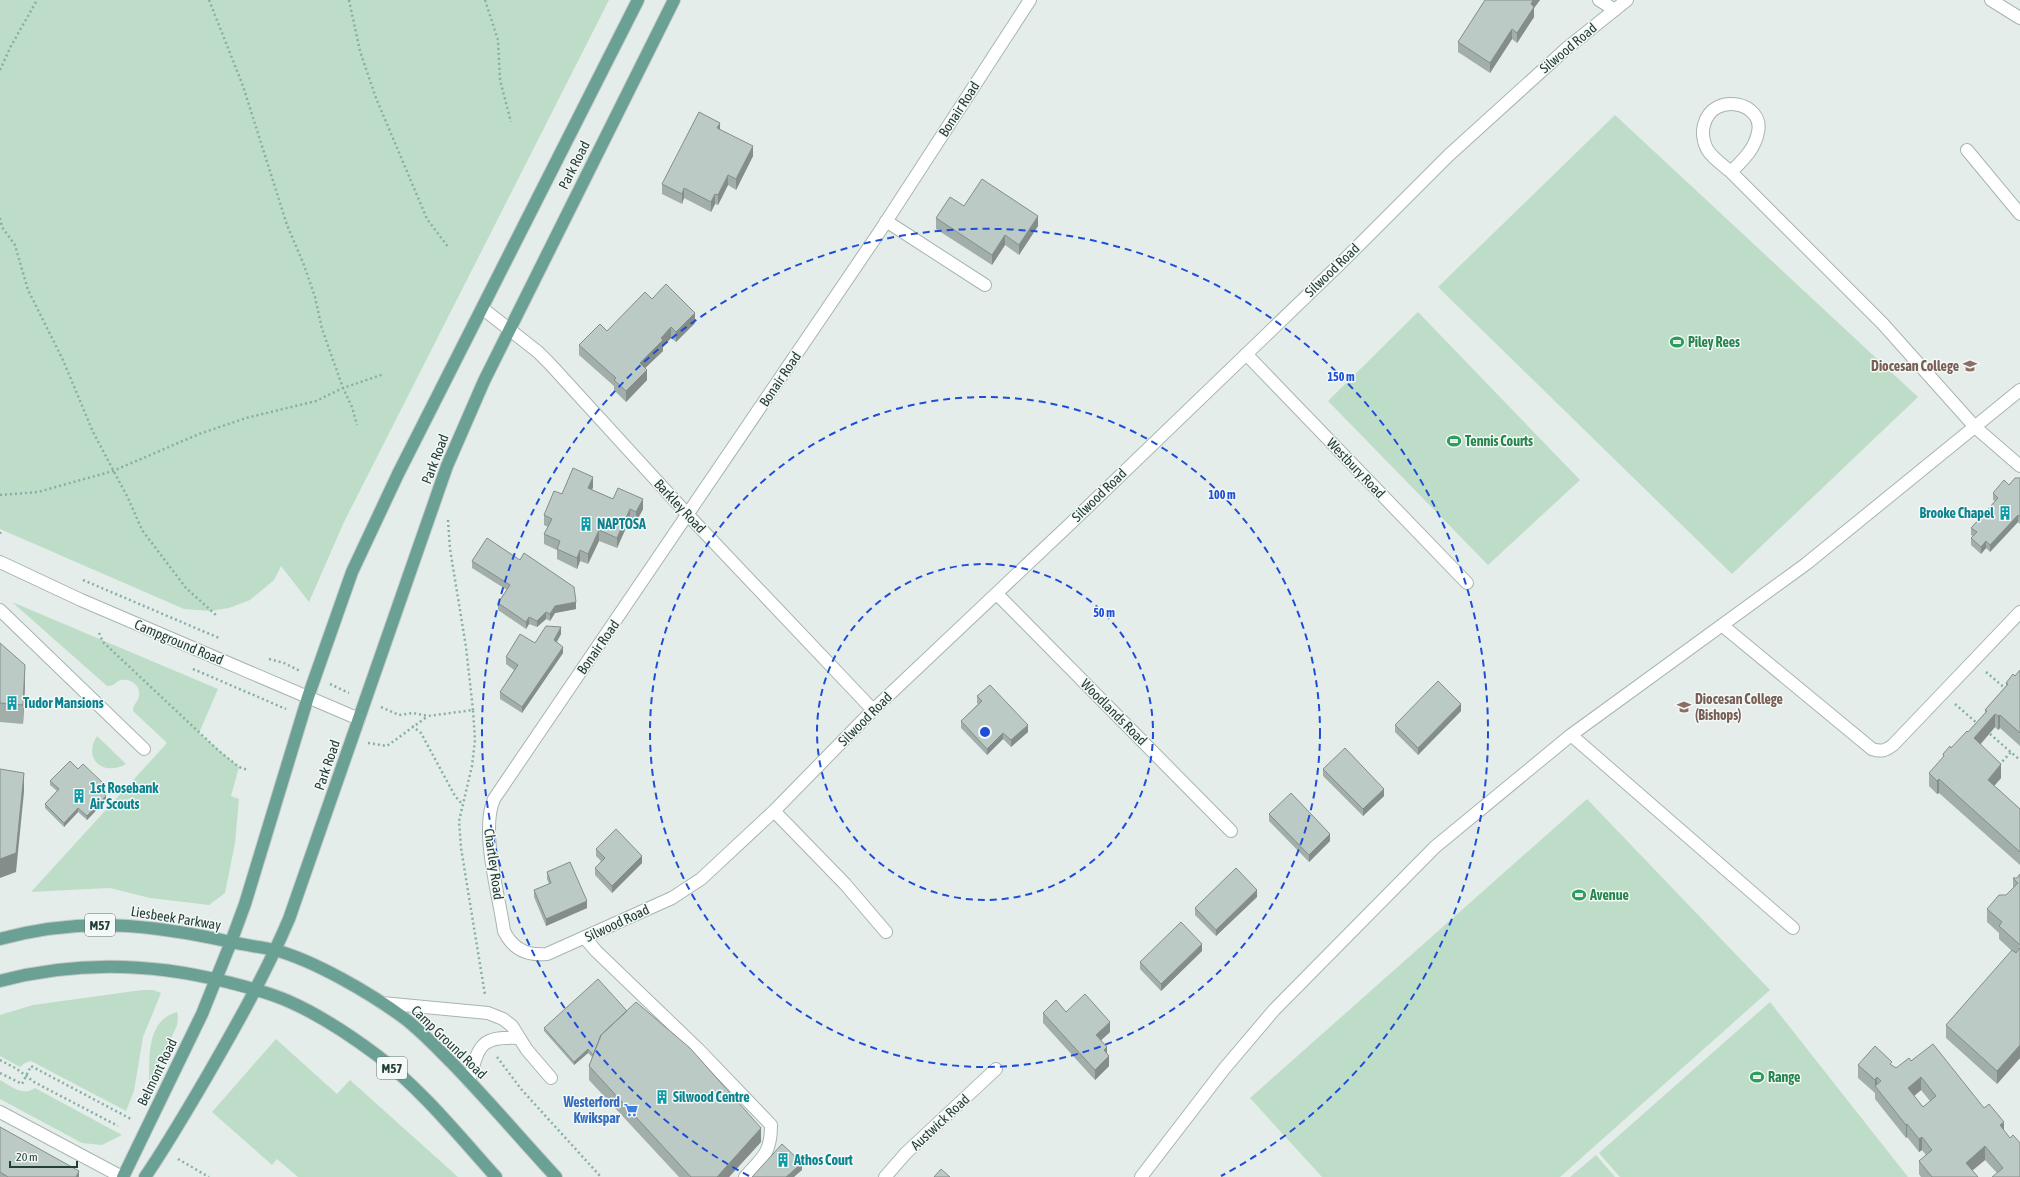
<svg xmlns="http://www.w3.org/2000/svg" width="2020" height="1177" viewBox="0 0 2020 1177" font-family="'Asap Condensed',sans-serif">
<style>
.green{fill:#beddc8}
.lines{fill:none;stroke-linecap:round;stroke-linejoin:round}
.minor-casing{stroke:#a7b5b0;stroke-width:14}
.major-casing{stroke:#c2c9c7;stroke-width:14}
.path{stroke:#86afa4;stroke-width:2.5;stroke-dasharray:2 3;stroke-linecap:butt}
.minor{stroke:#fff;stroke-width:12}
.major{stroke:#6ba095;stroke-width:12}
.wall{fill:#a2aea9;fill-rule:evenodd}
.shaded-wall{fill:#848d8a}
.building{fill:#bccac5;stroke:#848d8a;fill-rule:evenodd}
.ring{fill:none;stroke:#1d4ed8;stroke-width:2;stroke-dasharray:7 5}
.labels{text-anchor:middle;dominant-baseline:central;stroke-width:3;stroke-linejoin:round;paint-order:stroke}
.shield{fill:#f4f9f7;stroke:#627671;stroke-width:1}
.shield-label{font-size:13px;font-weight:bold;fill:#243e38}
.street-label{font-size:14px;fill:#243e38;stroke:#f4f9f7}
.leisure-label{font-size:14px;font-weight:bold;fill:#27864d;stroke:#f4f9f7;text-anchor:start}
.education-label{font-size:14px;font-weight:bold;fill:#785e54;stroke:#f4f9f7;text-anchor:end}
.culture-label{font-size:14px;font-weight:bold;fill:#0d838f;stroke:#f4f9f7;text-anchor:start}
.shop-label{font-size:14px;font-weight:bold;fill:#366cbe;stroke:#f4f9f7;text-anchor:end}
.centre{fill:#1d4ed8;stroke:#f4f9f7;stroke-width:2}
.ring-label{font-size:12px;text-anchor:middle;font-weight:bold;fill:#1d4ed8;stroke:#f4f9f7;stroke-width:3;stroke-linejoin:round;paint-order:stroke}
</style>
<rect width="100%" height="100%" fill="#e4ede9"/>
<!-- green -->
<path class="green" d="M0,0H609L344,522L309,602L281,566L274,580L250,600L229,608L210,611L184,609L0,529Z
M1615,115L1918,397L1732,574L1438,287Z
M1418,312L1580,480L1488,565L1328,401Z
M12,602L218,689L199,733L239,767L231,796L239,799L235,843L225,893L209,905L150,898L110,888L31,892L167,743L133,711C133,704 138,702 139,696C141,686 131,678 121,680C114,682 116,686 107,686Z
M97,736L126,764C104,777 82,759 97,736Z
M1587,799L1770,990L1560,1177H1322L1250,1098Z
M142,990H153L161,993L143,1037L134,1091L126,1111L31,1061L25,1063L20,1067L0,1056V1015L33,1005Z
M1770,1002L1908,1177H1620L1599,1153Z
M177,1012L178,1017L177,1025L149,1089C150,1063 144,1021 177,1012Z
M276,1039L337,1094L350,1080L458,1177H298L277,1159L272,1165L212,1112Z
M0,1080C11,1086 23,1097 35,1088L122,1135L102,1145L82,1143L0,1099Z
M1596,1155L1615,1177H1570Z"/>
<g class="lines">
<defs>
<path id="minor" d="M1030,0L880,231L494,799C480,831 499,895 504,931C513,950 528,956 547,954L672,898L701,879L774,811L873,710L1070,524L1343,261L1449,155L1567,48L1627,0
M1599,0L1615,10
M1991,0L2020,18
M1967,150L2020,214
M1731,172C1743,160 1755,149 1758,132C1765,103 1713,90 1704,125C1702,132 1703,142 1707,149C1712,158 1723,165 1731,172L1883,324L1975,427L2020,466
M886,221L985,285
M482,308L538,352L550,364L688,515L873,710
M1246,354L1467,583
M0,562L81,600L359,719
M997,594L1231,831
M0,610L144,749
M1723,626L1872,749C1881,752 1885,751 1893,745L2020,612
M1571,735L1793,928
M774,811L845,884L886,932
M585,938L596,951L698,1049L771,1125C771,1153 763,1157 745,1177
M382,1003L488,1013L503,1019L512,1026L527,1050L551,1078
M469,1081C479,1046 479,1036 519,1038
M0,1112L122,1177
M885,1177L906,1153L996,1069
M1141,1177L1224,1069L1274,1010L1435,847L1571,735L1806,564L2020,390"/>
<path id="major" d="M0,939C81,917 150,924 231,942C245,945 260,947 275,950C315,961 370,993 404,1018C421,1031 436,1047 451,1062C487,1099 521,1139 556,1177
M0,981C75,961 152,963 227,982C247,987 268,992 288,1001C320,1015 350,1035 378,1056C422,1090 459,1136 496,1177
M123,1177L202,1014L231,942L245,904L308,697L352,572L398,474L638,0
M145,1177C167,1145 186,1112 206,1078C236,1026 265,975 289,919L447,466L484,381L674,0"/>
</defs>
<!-- minor casing -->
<use href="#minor" class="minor-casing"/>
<!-- major casing -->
<use href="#major" class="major-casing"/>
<!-- path -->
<path class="path" d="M209,0L243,86L287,225L304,265L315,297L322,329L343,388L352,407L357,425
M349,0L360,51L376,98L427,219L448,247
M485,0L498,40L500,80L511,122
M0,70L11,46L37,0
M0,218L2,227L15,245L28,290L63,360L93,432L128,498L142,530L186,588L217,616
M0,495L38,492L113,471L199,434L246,418L316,401L343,388L384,374
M448,520L450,549L466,647L473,710
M0,532L1,536
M83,580L219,638
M99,633L103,642L219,751L239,767L248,770
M269,659L284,663L300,671
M193,669L286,709
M1986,672L2006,689
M330,684L349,693
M1955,704L1978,724
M381,707L399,715L413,713L428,716L473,710L475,740L472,766L459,821L461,848L485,995
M412,726L421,733L455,796L462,804
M1990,734L2020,760
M368,743L387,746L428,716
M1999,765L2011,752
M497,1057L521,1089L601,1177
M0,1060L17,1069L34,1082L118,1126
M0,1073L22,1084L31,1066L131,1119
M178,1159L209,1177"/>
<!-- minor -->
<use href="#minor" class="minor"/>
<!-- major -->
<use href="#major" class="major"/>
</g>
<!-- wall -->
<path class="wall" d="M1485,0H1540L1534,8V17L1517,43L1512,39L1490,73L1458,52V42Z
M720,129L753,156L736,190L728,185L718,205L715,204L711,212L684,198L682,204L662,194V184Z
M964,206L1038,226L1019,255L1005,245L992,265L936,229V218Z
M652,299L695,323L676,342L671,338L663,347V351L645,368L647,380L626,402L614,390V386L579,355V345L607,331Z
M2020,478V524L2018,522L1990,552L1986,548L1981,554L1971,545V538L1973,536L1971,535V528L1995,501L1993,500V493Z
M593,487L592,490L613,499L643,509L636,522L630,519L617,548L599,541L588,564L580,561L577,569L557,559V550L544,544V534L548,527L544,525V515L562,494Z
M472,561L576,609L555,613L550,621L546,619L537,627L529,624L526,629L498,610V603L507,590L472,568Z
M561,634L557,642L563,653L522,713L500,699V692L514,670L506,664V657L535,643Z
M0,643L25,684L23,724L0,722Z
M2020,670V746L2000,728L1998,730L1995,727L1981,744L2001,778L1994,786L2020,809V865L1939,793L1937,794L1929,786V773L1943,758V754L1951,748L1968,732L1985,713V710L2006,686V683L2015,676Z
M977,696L1028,732L1011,747L1003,739L987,755L961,728V721L978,704L977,703Z
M1461,711L1418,755L1395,732V725Z
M78,769L103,786L99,790L106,800L87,820L78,812L64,827L45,808V804L57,791L50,785V781Z
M1323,769L1384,796L1363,816L1323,776Z
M1269,814L1330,841L1309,862L1269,821Z
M596,849L642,863L612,893L595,875V868L601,861L596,856Z
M547,872L587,908L546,926L534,897V890L549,884L547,879Z
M2020,874V1058L1997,1084L1946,1038V1025L2012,951L1999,939V933L1987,922V909L2006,895L2013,888V878H2017Z
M1257,897L1216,936L1195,915V908Z
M1202,951L1161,991L1140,969V962Z
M627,1011L761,1142L729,1177H679L589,1080V1066L592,1057L588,1053L574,1065L544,1031V1028Z
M1066,1012L1110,1032L1101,1040L1107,1053L1109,1066L1095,1080L1043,1023V1013Z
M1911,1061L1984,1108L2004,1131L2020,1177L1997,1173L1985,1160L1972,1170L1978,1177H1921L1919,1174V1161L1926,1155L1922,1150L1919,1152L1907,1137L1906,1138L1875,1099V1093L1858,1078V1065H1892L1896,1068ZM1921,1090L1930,1101L1923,1107L1914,1096Z
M0,1127L79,1177H0Z"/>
<!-- shaded-wall -->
<path class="shaded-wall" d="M1533,0H1540L1534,8V17L1517,43V33L1531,4Z
M1512,29V39L1490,73V63Z
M720,123V133L717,128Z
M753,146V156L736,190V179Z
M728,175V185L718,205V195Z
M684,188V198L682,204V194Z
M715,194V204L711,212V202Z
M1038,216V226L1019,255V245Z
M1005,235V245L992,265V255Z
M695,313V323L676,342V332Z
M671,327V338L663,347V351L640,373V363L661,338Z
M647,370V380L626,402V391Z
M593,477V487L588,498V488Z
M643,499V509L636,522V512Z
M630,509V519L617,548V538Z
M2018,515V522L1990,552V545Z
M599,530V541L588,564V554Z
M1986,541V548L1981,554V547Z
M580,550V561L577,569V558Z
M576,602V609L555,613L550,621V614L555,606Z
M546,612V619L537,627V621Z
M529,617V624L526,629V622Z
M561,627V634L554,646V640Z
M563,647V653L522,713V707Z
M25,665V684L23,724V705Z
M1461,704V711L1418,755V748Z
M1995,714V727L1974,751V738Z
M2000,715V728L1998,730V716Z
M1028,725V732L1011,747V740Z
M1003,733V739L987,755V749Z
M2001,764V778L1988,793V780Z
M24,773V792L16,872L0,878V859Z
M1939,779V793L1937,794V781Z
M103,783V786L98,792V788Z
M1384,789V796L1363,816V809Z
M106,796V800L87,820V816Z
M78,808V812L64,827V823Z
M1330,834V841L1309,862V855Z
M642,856V863L612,893V886Z
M1257,890V897L1216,936V930Z
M587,901V908L546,926V919Z
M1202,944V951L1161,991V984Z
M1110,1022V1032L1096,1045V1035Z
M2020,1045V1058L1997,1084V1071Z
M1107,1047V1057L1104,1050Z
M588,1049V1053L574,1065V1062Z
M1109,1056V1066L1095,1080V1070Z
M1877,1077V1088L1875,1086V1093V1080Z
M1921,1077V1090L1908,1101V1088Z
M2004,1122V1135L2000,1125Z
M1907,1124V1137L1906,1138V1125Z
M761,1128V1142L729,1177H717Z
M1922,1137V1150L1919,1152V1139Z
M1985,1146V1160L1966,1176V1163Z
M802,1163V1170L794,1177H786Z
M79,1171V1177H76Z"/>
<!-- building -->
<path class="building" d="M1485,0H1533L1531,4L1534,7L1517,33L1512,29L1490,63L1458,42Z
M699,112L720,123L717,128L753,146L736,179L728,175L718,195L715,194L711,202L684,188L682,194L662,184Z
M982,179L1038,216L1019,245L1005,235L992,255L936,218L950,197L964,206Z
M666,284L695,313L676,332L671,327L661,338L663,340L640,363L647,370L626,391L614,380L616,378L579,345L600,324L607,331L645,292L652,299Z
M573,468L593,477L588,488L613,499L618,488L643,499L636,512L630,509L617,538L599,530L588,554L580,550L577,558L557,549L560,541L544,534L552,519L544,515L554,491L562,494Z
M2015,478H2020V517L2018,515L1990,545L1986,541L1981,547L1971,538L1977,532L1971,528L1998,498L1993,493L2004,480L2009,485Z
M487,538L520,560L524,553L574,587L576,602L555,606L550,614L546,612L537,621L529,617L526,622L498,603L510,585L472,561Z
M546,626L561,627L554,640L563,647L522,707L500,692L518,665L506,657L520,634L535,643Z
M0,643L25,665L23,705L0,703Z
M2020,670V733L2000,715L1998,716L1995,714L1974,738L2001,764L1988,780L2020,809V852L1939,779L1937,781L1929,773L1944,756L1943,754L1950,746L1951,748L1967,731L1968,732L1987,711L1985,710L2008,684L2006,683L2013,674L2015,676Z
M1438,681L1461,704L1418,748L1395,725Z
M990,685L1028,725L1011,740L1003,733L987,749L961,721L982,701L977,696Z
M1345,748L1384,789L1363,809L1323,769Z
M70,761L78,769L83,764L103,783L98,788L106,796L87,816L78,808L64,823L45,804L59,789L50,781Z
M0,769L24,773L16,853L0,859Z
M1291,793L1330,834L1309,855L1269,814Z
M616,829L642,856L612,886L595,868L605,858L596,849Z
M570,862L587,901L546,919L534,890L551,883L547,872Z
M1236,868L1257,890L1216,930L1195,908Z
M2020,874V945L1999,926L2002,922L1987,909L1999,895H2006L2018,883L2013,878H2017Z
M1181,922L1202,944L1161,984L1140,962Z
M2020,948V1045L1997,1071L1946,1025L2012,950L2016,953Z
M598,979L627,1011L601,1035L593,1055L588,1049L574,1062L544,1028Z
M1085,994L1110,1022L1096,1035L1107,1047L1104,1050L1109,1056L1095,1070L1043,1013L1056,1000L1066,1012Z
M636,1002L690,1048L761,1128L717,1177H691L589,1066L601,1035Z
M1933,1044L1984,1108L1989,1104L2004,1122L2000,1125L2010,1138L2013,1135L2020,1143V1177H1992L2003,1168L1985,1146L1966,1163L1978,1177H1932L1919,1161L1932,1150L1922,1137L1919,1139L1907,1124L1906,1125L1875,1086L1881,1081L1877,1077L1875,1080L1858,1065L1875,1046L1892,1062L1890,1064L1896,1068L1909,1058L1911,1061ZM1921,1077L1936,1096L1923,1107L1908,1088Z
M0,1127L79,1171L76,1177H8L0,1172Z
M782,1144L802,1163L786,1177H752Z
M941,1169L950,1177H934Z"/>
<!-- distance rings -->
<g class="ring">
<circle cx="985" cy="732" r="168"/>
<circle cx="985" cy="732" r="335"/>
<path d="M749 1176A503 503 0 1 1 1221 1176"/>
</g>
<!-- icons -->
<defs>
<symbol id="stadium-bare" viewBox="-9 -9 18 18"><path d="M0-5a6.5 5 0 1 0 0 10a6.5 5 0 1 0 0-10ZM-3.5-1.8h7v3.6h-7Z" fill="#2e9e5b" stroke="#f4f9f7" stroke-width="2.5" paint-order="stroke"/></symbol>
<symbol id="school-bare" viewBox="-9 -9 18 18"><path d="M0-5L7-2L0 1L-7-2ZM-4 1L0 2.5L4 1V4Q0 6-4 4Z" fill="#8d6e63" stroke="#f4f9f7" stroke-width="2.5" paint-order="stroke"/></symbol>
<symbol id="building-bare" viewBox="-9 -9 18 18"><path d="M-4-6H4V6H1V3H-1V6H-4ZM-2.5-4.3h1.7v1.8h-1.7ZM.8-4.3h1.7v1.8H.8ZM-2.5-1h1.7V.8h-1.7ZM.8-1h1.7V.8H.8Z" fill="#0f9aa8" stroke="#f4f9f7" stroke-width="2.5" paint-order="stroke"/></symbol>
<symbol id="supermarket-bare" viewBox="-9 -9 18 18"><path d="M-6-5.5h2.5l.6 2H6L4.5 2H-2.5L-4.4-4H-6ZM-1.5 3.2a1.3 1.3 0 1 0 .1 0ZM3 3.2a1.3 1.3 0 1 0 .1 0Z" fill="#3f7fe0" stroke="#f4f9f7" stroke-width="2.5" paint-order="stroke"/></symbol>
</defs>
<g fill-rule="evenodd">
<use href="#stadium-bare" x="1667" y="332" width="20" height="20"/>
<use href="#school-bare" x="1960" y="356" width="20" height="20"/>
<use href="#stadium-bare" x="1444" y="431" width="20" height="20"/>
<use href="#building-bare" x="1995" y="503" width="20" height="20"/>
<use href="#building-bare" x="576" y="514" width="20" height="20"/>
<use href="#building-bare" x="2" y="693" width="20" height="20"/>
<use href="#school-bare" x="1674" y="697" width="20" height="20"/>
<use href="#building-bare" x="69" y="786" width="20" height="20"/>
<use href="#stadium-bare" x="1569" y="885" width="20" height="20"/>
<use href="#stadium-bare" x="1747" y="1067" width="20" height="20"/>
<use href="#building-bare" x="652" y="1087" width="20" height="20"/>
<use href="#supermarket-bare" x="621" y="1100" width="20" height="20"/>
<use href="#building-bare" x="773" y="1150" width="20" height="20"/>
</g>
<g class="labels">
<!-- shield labels -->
<g class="shield">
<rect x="85" y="914" width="30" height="22" rx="3"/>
<rect x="377" y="1057" width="30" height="22" rx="3"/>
</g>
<g class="shield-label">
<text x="100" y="925">M57</text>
<text x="392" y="1068">M57</text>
</g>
<!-- street labels -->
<g class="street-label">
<text transform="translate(1568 48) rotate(-40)">Silwood Road</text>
<text transform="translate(959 109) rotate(-57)">Bonair Road</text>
<text transform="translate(574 165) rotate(-63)">Park Road</text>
<text transform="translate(1332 270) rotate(-44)">Silwood Road</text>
<text transform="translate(780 379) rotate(-56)">Bonair Road</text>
<text transform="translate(435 459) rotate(-69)">Park Road</text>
<text transform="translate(1356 468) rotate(46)">Westbury Road</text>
<text transform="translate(1099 495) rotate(-44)">Silwood Road</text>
<text transform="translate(680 506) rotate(47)">Barkley Road</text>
<text transform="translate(179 642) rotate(23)">Campground Road</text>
<text transform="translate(598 647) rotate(-55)">Bonair Road</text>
<text transform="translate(1114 712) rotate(45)">Woodlands Road</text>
<text transform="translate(865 719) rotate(-45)">Silwood Road</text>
<text transform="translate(327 765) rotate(-71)">Park Road</text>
<text transform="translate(494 864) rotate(82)">Chartley Road</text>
<text transform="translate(176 918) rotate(9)">Liesbeek Parkway</text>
<text transform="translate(617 923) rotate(-25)">Silwood Road</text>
<text transform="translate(449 1042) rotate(44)">Camp Ground Road</text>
<text transform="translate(157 1072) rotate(-64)">Belmont Road</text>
<text transform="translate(940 1122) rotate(-43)">Austwick Road</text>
</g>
<!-- leisure labels -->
<g class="leisure-label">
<text x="1688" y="342">Piley Rees</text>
<text x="1465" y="441">Tennis Courts</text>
<text x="1590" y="895">Avenue</text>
<text x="1768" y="1077">Range</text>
</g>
<!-- education labels -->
<g class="education-label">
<text x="1959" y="366">Diocesan College</text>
<text x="1695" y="699" text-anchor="start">Diocesan College<tspan x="1695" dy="16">(Bishops)</tspan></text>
</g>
<!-- culture labels -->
<g class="culture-label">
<text x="1994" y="513" text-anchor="end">Brooke Chapel</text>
<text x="597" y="524">NAPTOSA</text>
<text x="23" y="703">Tudor Mansions</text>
<text x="90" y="788">1st Rosebank<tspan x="90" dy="16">Air Scouts</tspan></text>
<text x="673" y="1097">Silwood Centre</text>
<text x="794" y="1160">Athos Court</text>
</g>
<!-- shop labels -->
<g class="shop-label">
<text x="620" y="1102">Westerford<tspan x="620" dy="16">Kwikspar</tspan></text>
</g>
</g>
<circle cx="985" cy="732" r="6" class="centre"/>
<g class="ring-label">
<text x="1341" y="381">150 m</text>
<text x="1222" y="499">100 m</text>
<text x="1104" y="617">50 m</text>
</g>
<!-- scale -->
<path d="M10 1161v6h67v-6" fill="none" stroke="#243e38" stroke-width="2"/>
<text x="16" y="1161" font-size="12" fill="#243e38" stroke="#f4f9f7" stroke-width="3" paint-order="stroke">20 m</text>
</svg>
